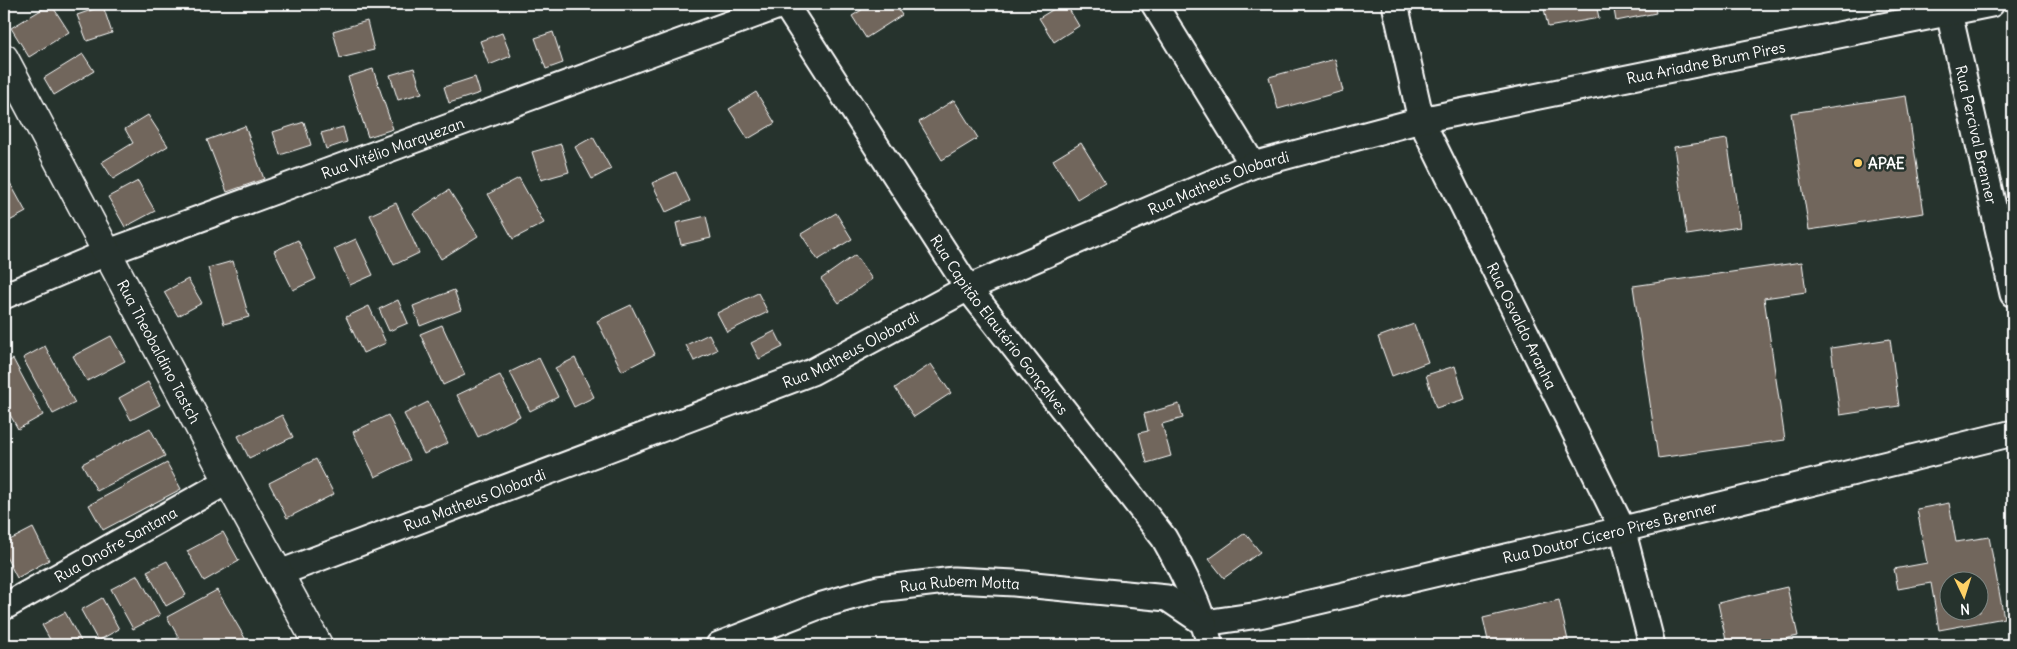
<svg xmlns="http://www.w3.org/2000/svg" width="2017" height="649" viewBox="0 0 2017 649" font-family="Delius,sans-serif">
<style>
.building{fill:#71665b;stroke:#fff;fill-rule:evenodd}
.lines{fill:none;stroke-linecap:round;stroke-linejoin:round}
.minor-casing{stroke:#fff;stroke-width:29}
.tertiary-casing{stroke:#fff;stroke-width:31}
.minor{stroke:#26332d;stroke-width:25}
.tertiary{stroke:#26332d;stroke-width:28}
.poi-dot{fill:#ffd166;stroke:#26332d;stroke-width:2}
.labels{text-anchor:middle;dominant-baseline:central;stroke-width:5;stroke-linejoin:round;paint-order:stroke}
.street-label{font-size:15px;fill:#fff;stroke:#26332d}
.poi-label{font-size:15px;font-weight:bold;fill:#fff;stroke:#26332d;text-anchor:start}
</style>
<rect width="100%" height="100%" fill="#26332d"/>
<filter id="ink" filterUnits="userSpaceOnUse"><feTurbulence type="fractalNoise" baseFrequency=".02" numOctaves="2"/><feDisplacementMap in="SourceGraphic" scale="10" xChannelSelector="R" yChannelSelector="G"/><feConvolveMatrix kernelMatrix="1 2 1 2 8 2 1 2 1" color-interpolation-filters="sRGB"/></filter>
<g filter="url(#ink)">
<!-- building -->
<path class="building" d="M51,4L69,32L29,57L11,28Z
M871,4H894L902,15L866,38L852,16Z
M1062,4H1066L1079,26L1054,42L1039,18Z
M1543,4H1596L1599,18L1548,27Z
M1613,4H1654L1656,13L1616,21Z
M103,6L112,33L87,41L77,15Z
M367,21L374,50L340,58L333,31Z
M553,32L563,63L546,69L535,38Z
M502,33L511,56L489,65L480,41Z
M83,54L94,71L54,95L44,78Z
M1335,59L1343,91L1278,109L1269,77Z
M414,68L422,93L398,100L390,75Z
M373,69L393,129L368,137L348,77Z
M475,77L480,93L449,103L444,87Z
M756,92L775,123L748,139L729,109Z
M1906,96L1924,213L1809,230L1791,113Z
M954,100L978,138L942,160L919,122Z
M148,115L168,146L113,179L102,162L133,143L125,129Z
M304,122L311,145L280,155L273,132Z
M245,126L264,179L227,192L207,140Z
M343,127L347,142L326,149L321,133Z
M593,137L611,169L592,179L575,147Z
M1727,139L1740,227L1687,235L1674,147Z
M1081,143L1105,182L1077,199L1053,160Z
M561,144L569,172L541,180L532,152Z
M4,172L26,212L4,224Z
M676,172L690,201L666,212L652,183Z
M519,178L544,223L513,239L488,194Z
M138,181L155,211L125,227L108,197Z
M449,190L478,236L441,259L413,213Z
M396,203L419,253L394,265L370,215Z
M836,213L852,239L818,260L801,234Z
M706,216L711,238L681,245L676,223Z
M356,239L373,275L350,285L334,249Z
M298,240L316,279L293,290L274,251Z
M855,255L872,279L839,303L821,279Z
M233,261L249,317L224,324L208,268Z
M1802,262L1806,292L1764,298L1785,440L1658,458L1633,286Z
M188,279L202,303L178,316L164,292Z
M454,290L461,310L420,326L413,306Z
M758,293L768,312L727,332L717,313Z
M398,300L408,323L389,331L379,309Z
M631,305L655,354L622,371L597,321Z
M369,306L386,343L363,353L346,317Z
M1414,324L1428,362L1392,376L1378,337Z
M442,325L465,375L443,385L420,334Z
M775,331L783,347L759,359L751,343Z
M709,334L717,350L694,361L686,345Z
M111,336L125,361L87,381L73,356Z
M1890,339L1899,406L1840,415L1831,348Z
M45,346L75,403L53,414L23,358Z
M539,358L558,397L530,411L510,372Z
M575,358L594,397L574,407L555,368Z
M13,359L43,415L18,429L4,404V364Z
M931,364L951,393L914,417L895,388Z
M1455,366L1465,399L1436,408L1426,375Z
M500,375L520,416L478,437L457,395Z
M148,382L160,405L131,420L119,398Z
M428,402L448,443L424,454L404,414Z
M1179,404L1183,418L1162,424L1171,456L1147,463L1139,433L1148,431L1144,414Z
M282,415L293,437L249,458L238,436Z
M388,415L410,460L375,477L353,432Z
M150,428L165,456L97,491L82,464Z
M316,459L334,494L287,518L269,483Z
M167,463L181,489L103,530L89,505Z
M1949,503L1956,542L1989,537L2004,618L1939,630L1931,583L1898,589L1894,569L1927,563L1917,509ZM1950,582H1980V612H1950Z
M33,528L49,560L17,578L4,553V543Z
M223,532L239,561L204,581L187,551Z
M1245,533L1260,552L1224,578L1209,559Z
M167,561L186,595L166,606L147,571Z
M138,575L160,615L133,629L111,589Z
M1787,587L1798,636L1757,645H1727L1718,603Z
M217,590L249,645H183L167,617Z
M102,598L119,629L98,641L81,610Z
M1559,600L1569,645H1489L1483,618Z
M65,612L83,645H53L42,625Z
M1309,639L1310,645H1280Z"/>
<g class="lines">
<defs>
<g id="minor">
<path id="s1" d="M785,4L968,288L1164,538C1184,573 1200,606 1210,645"/>
<path d="M1154,4L1253,165"/>
<path id="s2" d="M1395,4L1421,120L1622,528L1652,645"/>
<path id="s3" d="M1947,4L2013,294"/>
<path id="s4" d="M4,296L106,253L784,4"/>
<path id="s5" d="M277,574L812,372L968,288L1253,165L1421,120L1991,4"/>
<path id="s6" d="M4,607L228,481"/>
<path id="s7" d="M1204,623L1259,615L1587,538L2013,433"/>
<path id="s8" d="M719,645L819,606L878,589L954,580L1014,583L1167,598L1204,623"/>
</g>
<g id="tertiary">
<path id="s9" d="M4,58L228,481L318,645"/>
</g>
</defs>
<!-- minor casing -->
<use href="#minor" class="minor-casing"/>
<!-- tertiary casing -->
<use href="#tertiary" class="tertiary-casing"/>
<!-- minor -->
<use href="#minor" class="minor"/>
<!-- tertiary -->
<use href="#tertiary" class="tertiary"/>
</g>
</g>
<!-- markers -->
<circle class="poi-dot" cx="1858" cy="163" r="5"/>
<g class="labels">
<!-- street labels -->
<g class="street-label">
<text stroke="none"><textPath href="#s5" startOffset="1524">Rua Ariadne Brum Pires</textPath></text>
<text stroke="none"><textPath href="#s3" startOffset="134">Rua Percival Brenner</textPath></text>
<text stroke="none"><textPath href="#s4" startOffset="416">Rua Vitélio Marquezan</textPath></text>
<text stroke="none"><textPath href="#s5" startOffset="1021">Rua Matheus Olobardi</textPath></text>
<text stroke="none"><textPath href="#s1" startOffset="386">Rua Capitão Elautério Gonçalves</textPath></text>
<text stroke="none"><textPath href="#s2" startOffset="348">Rua Osvaldo Aranha</textPath></text>
<text stroke="none"><textPath href="#s5" startOffset="616">Rua Matheus Olobardi</textPath></text>
<text stroke="none"><textPath href="#s9" startOffset="332">Rua Theobaldino Tastch</textPath></text>
<text stroke="none"><textPath href="#s5" startOffset="211">Rua Matheus Olobardi</textPath></text>
<text stroke="none"><textPath href="#s7" startOffset="416">Rua Doutor Cícero Pires Brenner</textPath></text>
<text stroke="none"><textPath href="#s6" startOffset="128">Rua Onofre Santana</textPath></text>
<text stroke="none"><textPath href="#s8" startOffset="251">Rua Rubem Motta</textPath></text>
</g>
<!-- poi labels -->
<g class="poi-label">
<text x="1868" y="163">APAE</text>
</g>
</g>
<!-- margin -->
<rect width="2017" height="649" fill="none" stroke="#26332d" stroke-width="20"/>
<rect x="10" y="10" width="1997" height="629" fill="none" stroke="#fff" stroke-width="2" filter="url(#ink)"/>
<!-- north arrow -->
<g transform="translate(1964 596) rotate(176)"><circle r="24" fill="#26332d" stroke="#7d8581"/>
<path d="M0-4L9 19L0 12L-9 19Z" fill="#ffd166"/>
<text y="-8" font-size="14" font-weight="bold" text-anchor="middle" fill="#ffffff">N</text>
</g>
</svg>
